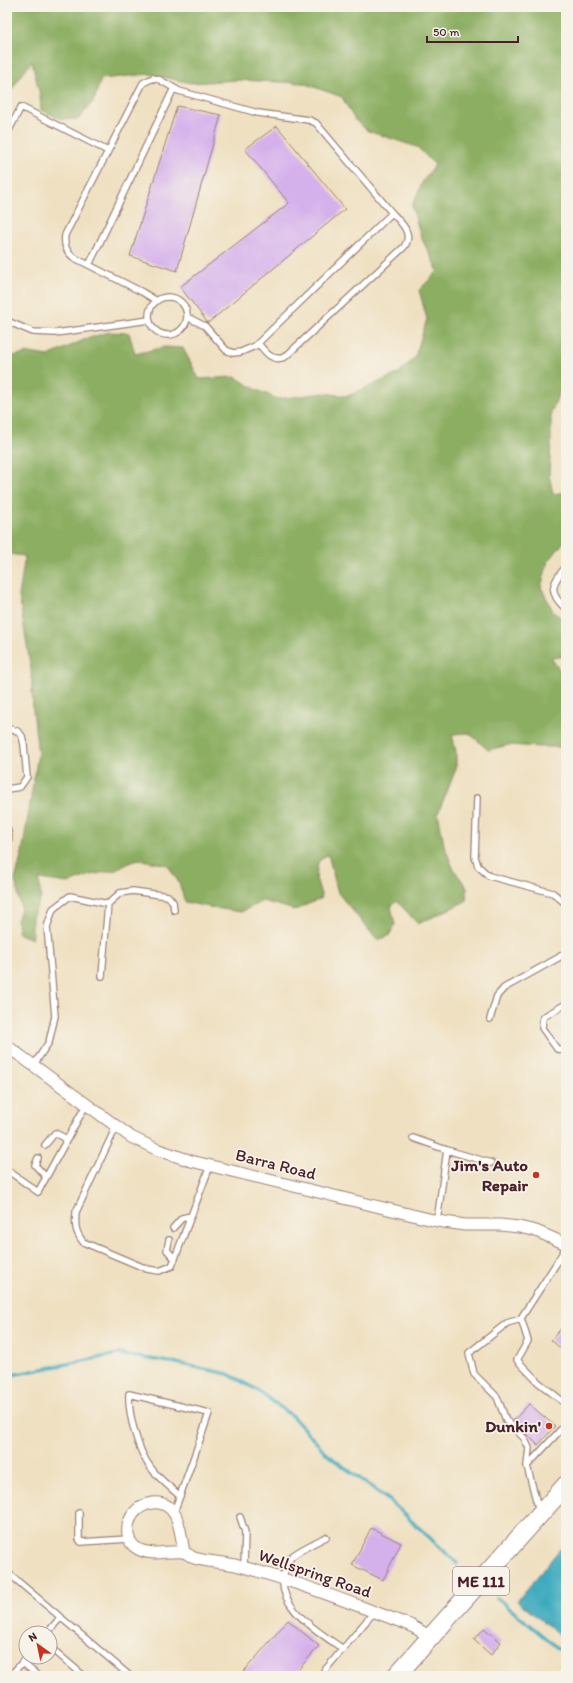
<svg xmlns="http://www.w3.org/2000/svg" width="573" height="1683" viewBox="0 0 573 1683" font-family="Itim,sans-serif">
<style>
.forest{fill:#8cae62;stroke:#6b6646}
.water{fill:#3eaabe;stroke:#446474}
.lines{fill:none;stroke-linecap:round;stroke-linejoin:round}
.stream{stroke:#3eaabe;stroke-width:3.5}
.building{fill:#d5b1ec}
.service-casing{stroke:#9c8076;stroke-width:8}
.minor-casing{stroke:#9c8076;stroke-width:13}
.primary-casing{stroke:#9c8076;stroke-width:20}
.service{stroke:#fff;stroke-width:5.5}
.minor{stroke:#fff;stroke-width:11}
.primary{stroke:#fff;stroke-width:18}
.poi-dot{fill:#c8321e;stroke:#f7f3e8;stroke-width:1.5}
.labels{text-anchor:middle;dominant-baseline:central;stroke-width:3.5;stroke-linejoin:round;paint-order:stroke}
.shield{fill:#f7f3e8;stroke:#7e5f64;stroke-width:1}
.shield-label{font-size:16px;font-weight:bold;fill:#4a1f2b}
.street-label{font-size:17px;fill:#4a1f2b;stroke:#f7f3e8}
.poi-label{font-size:17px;font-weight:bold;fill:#4a1f2b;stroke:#f7f3e8;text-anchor:end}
</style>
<rect width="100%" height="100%" fill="#f7f3e8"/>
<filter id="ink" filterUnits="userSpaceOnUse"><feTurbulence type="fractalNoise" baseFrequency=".025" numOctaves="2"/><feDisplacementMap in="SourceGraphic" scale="8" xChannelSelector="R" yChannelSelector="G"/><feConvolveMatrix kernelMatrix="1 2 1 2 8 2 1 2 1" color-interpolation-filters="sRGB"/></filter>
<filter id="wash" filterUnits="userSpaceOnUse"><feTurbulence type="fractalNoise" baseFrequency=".012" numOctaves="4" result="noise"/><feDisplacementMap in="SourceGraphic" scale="16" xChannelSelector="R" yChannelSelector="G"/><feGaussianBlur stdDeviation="0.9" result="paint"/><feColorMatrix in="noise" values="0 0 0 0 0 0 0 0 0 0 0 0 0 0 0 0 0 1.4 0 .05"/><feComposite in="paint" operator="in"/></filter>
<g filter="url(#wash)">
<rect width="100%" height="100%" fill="#efe0c1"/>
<!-- forest -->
<path class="forest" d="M7,7H566V385L561,387L551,413V445L549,475L553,494L566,492V539L548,562L541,587L553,611L566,622V656L551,658L566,679V747H540L509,745L488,750L469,733L452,734L456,752V769L438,813L444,845L453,868L467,888L466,901L418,924L397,901L391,907L395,924L389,936L377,940L338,893L328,854L318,862L316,878L322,898L295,910L263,901L241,912L209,907L185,902L179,883L168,865L137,859L116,870L91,875L68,883L39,879L41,898L32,917V939L18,933L17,921L21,908L15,880L22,853L38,754L33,711L31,670L19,596L25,556L7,554V357L30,353L48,356L86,339L109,332L129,333L135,354L165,347L183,348L199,379L235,377L259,391L278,399L323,393L348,396L399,373L415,357L427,319L419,290L438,271L421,237L412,206L423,181L435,165L417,147L368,131L355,120L342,97L303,83L238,80L191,83L149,74L101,79L94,100L79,119H61L41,110L40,95L32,62L24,71L7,97Z"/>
<!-- water -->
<path class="water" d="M560,1549L566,1552V1640L517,1601Z"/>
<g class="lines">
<!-- stream -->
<path class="stream" d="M7,1376L118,1354L176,1363L228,1374L257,1390L292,1416L328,1455L390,1501L457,1563
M497,1598L566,1655"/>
</g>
<g id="blocks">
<!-- building -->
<path class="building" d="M177,106L221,115L177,271L130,256Z
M277,126L345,209L208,323L180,287L289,203L245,149Z
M566,1323V1353L551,1340Z
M529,1404L555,1426L538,1445L513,1421Z
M371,1528L401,1543L383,1580L352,1565Z
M288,1620L319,1646L293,1676H240Z
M484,1628L501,1642L491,1655L474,1640Z"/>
</g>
</g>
<g filter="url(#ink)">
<use href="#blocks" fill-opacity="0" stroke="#9c8076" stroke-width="1"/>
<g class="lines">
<defs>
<path id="service" d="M7,134L21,107L108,151
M89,265L174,88
M149 316a19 19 0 1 1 38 0a19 19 0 1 1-38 0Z
M157,301L142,292L73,257C65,250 64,244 65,235L143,83L153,78L160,80L179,91L258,113L309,120L316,123L392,213L255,346L241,352L233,353L226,350L205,326L187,317
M7,321L33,332L56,333L149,320
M258,343C266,353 272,362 285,357L404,247C414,234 401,222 392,213
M566,567C551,583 548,593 566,609
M7,728L17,731L22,736L24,745L27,777L20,787L7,789
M477,798L475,857L478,866L489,876L553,893L566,904
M7,828L9,835L7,852
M102,976L108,904
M566,1004L543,1017L542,1028L557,1049L566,1050
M490,1019L497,996L504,988L558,958L566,952
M33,1066L49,1042L55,1016L47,927L53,909L70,896L108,904L120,893L133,891L168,896L173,902L174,910
M116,1127L76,1212C75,1226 75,1231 83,1242L147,1269L159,1271L172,1266L210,1166
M413,1138L447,1150
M45,1145L55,1133L67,1139
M38,1158L35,1165L46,1177
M7,1170L38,1192L86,1105
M437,1221L447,1150L491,1163
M173,1228L182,1218L191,1216
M169,1240L167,1250L175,1259
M566,1247L556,1264L521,1318L528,1341L517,1360L538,1382L566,1404
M521,1319L507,1323L469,1353L474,1374L497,1397L506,1420L524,1438L529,1448L527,1466L539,1511
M527,1466L566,1424
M174,1512C186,1479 198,1447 209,1413L129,1394C128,1414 138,1452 151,1468C159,1479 170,1487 180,1496
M79,1513V1539L81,1542L129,1539
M240,1517L245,1532L244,1567
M326,1537C318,1541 296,1552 291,1557C289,1560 288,1565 286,1568C270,1604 319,1632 343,1649
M7,1572L130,1676
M47,1633L61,1617
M50,1647L84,1676
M22,1662L38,1676
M10,1676L27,1657
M320,1676L374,1612"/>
<path id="minor" d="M7,1046L131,1137L156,1149L191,1161L437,1221L465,1225H500L519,1227L536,1231L566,1244
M184,1552C180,1533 180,1500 152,1503C145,1504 139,1507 134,1513C125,1524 125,1542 138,1549C153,1557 168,1550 183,1552C187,1553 190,1556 194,1558C207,1562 222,1562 235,1565C295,1580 352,1604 410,1625L431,1637"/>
<path id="primary" d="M396,1676L566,1485"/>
</defs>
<!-- service casing -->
<use href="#service" class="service-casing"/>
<!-- minor casing -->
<use href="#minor" class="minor-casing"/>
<!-- primary casing -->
<use href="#primary" class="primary-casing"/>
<!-- service -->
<use href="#service" class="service"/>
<!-- minor -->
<use href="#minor" class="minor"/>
<!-- primary -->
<use href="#primary" class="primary"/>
</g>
</g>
<!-- markers -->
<g class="poi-dot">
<circle cx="536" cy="1175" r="4"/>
<circle cx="549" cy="1426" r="4"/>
</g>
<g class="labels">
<!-- shield labels -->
<rect class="shield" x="453" y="1567" width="56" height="28" rx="3"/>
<g class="shield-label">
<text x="481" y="1581">ME 111</text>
</g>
<!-- street labels -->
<g class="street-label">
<text transform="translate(276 1164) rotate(14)">Barra Road</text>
<text transform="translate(315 1573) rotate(19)">Wellspring Road</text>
</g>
<!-- poi labels -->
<g class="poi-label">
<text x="528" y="1165">Jim's Auto<tspan x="528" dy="20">Repair</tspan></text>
<text x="541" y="1426">Dunkin'</text>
</g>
</g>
<!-- margin -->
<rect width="573" height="1683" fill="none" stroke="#f7f3e8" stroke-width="24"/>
<!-- north arrow -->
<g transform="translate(38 1645) rotate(327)"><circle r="19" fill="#f7f3e8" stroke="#b29e9c"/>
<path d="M0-3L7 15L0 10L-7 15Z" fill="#c8321e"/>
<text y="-6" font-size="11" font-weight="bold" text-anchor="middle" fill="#4a1f2b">N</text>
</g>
<!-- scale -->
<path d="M427 36v6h91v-6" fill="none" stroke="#4a1f2b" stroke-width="2"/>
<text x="433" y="36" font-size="12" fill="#4a1f2b" stroke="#f7f3e8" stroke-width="3" paint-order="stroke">50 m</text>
</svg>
